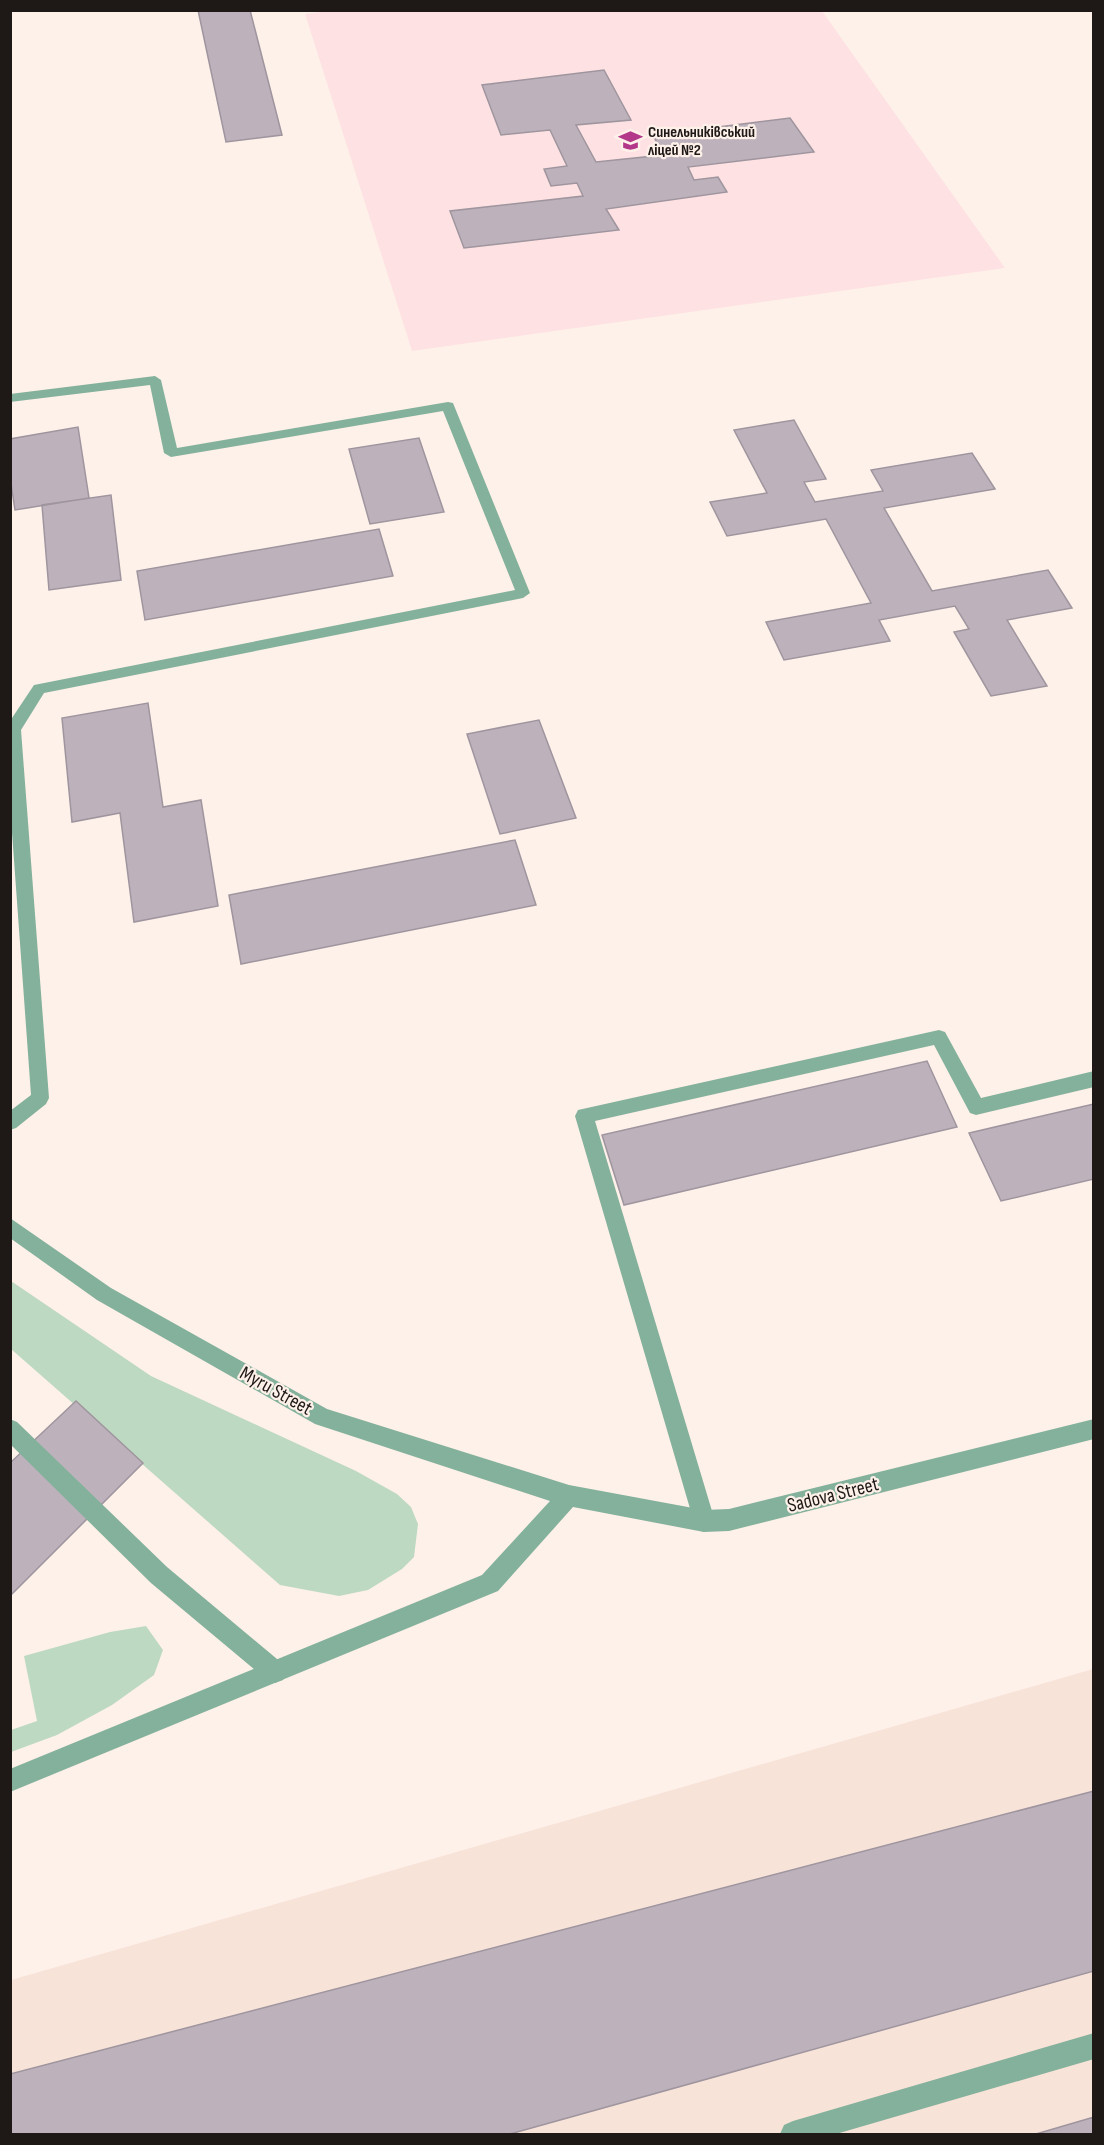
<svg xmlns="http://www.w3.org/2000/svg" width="1104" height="2145" viewBox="0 0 1104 2145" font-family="'Sofia Sans Condensed',sans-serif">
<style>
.built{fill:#f8e3d9}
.education{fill:#fee2e3}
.green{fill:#bed9c1}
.building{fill:#bdb2bb;stroke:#9f959e;stroke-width:1.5}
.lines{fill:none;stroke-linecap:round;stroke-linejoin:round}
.lane{fill:#84b19b;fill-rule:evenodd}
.street{fill:#84b19b;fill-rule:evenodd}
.labels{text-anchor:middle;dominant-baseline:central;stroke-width:4.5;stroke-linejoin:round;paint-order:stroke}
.far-poi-label{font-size:16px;font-weight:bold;fill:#1e1917;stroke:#fef1ea;text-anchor:start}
.street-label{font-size:20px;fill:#1e1917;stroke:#fef1ea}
</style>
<rect width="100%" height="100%" fill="#fef1ea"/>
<!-- built -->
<path class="built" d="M1093,1669V2134H11V1980Z"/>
<!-- education -->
<path class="education" d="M334,10L822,11L1005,268L412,351L305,14Z"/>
<!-- green -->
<path class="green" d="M11,1281L151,1376L356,1471L397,1494L411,1507L418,1524L414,1557L402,1569L368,1590L339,1596L280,1585L11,1349Z
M146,1626L163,1650L154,1675L112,1705L57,1735L11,1752V1730L37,1721L24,1656L110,1632Z"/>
<!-- building -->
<path class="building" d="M198,10H250L282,135L226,142Z
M604,70L631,120L576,125L596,162L663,155L653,135L790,118L814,152L688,167L694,180L718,177L727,192L606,209L619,230L464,248L450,211L583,196L577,183L551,186L544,169L567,166L550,130L501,135L482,85Z
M794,420L826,479L804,482L815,502L883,491L871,470L972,453L995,489L884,508L932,591L1048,570L1072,608L1007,620L1047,686L991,696L954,632L969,629L955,606L879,620L890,641L784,660L766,622L871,603L826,519L727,536L710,502L767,493L734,430Z
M78,427L89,498L15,510L10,477V439Z
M419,438L444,512L370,524L349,449Z
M111,495L121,580L49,590L42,505Z
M379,529L393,576L145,620L137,571Z
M148,703L163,807L201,800L218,906L134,922L120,813L72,822L62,718Z
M539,720L576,818L500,834L467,734Z
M515,840L536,905L241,964L229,895Z
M927,1061L957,1127L624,1205L602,1135Z
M1094,1104V1179L1001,1201L969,1133Z
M76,1401L143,1463L10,1596V1463Z
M1094,1791V1971L510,2134H10V2074Z
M1094,2117V2134H1036Z"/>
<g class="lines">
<!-- lane -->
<path class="lane" d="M155,376L161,380L177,448L448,402L453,403L530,593L523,598L44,693L21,730L49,1098L46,1104L16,1128L10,1130V1111L31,1095L10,805V721L34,685L515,590L443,411L171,457L164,453L150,385L10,402V394Z
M939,1030L945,1032L981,1098L1094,1071V1087L976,1115L970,1113L934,1045L595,1121L715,1521L712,1529L704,1532L696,1529L575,1116L578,1110Z
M10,1419L17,1422L167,1567L283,1664L286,1672L283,1680L275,1683L267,1680L151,1583L10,1444Z
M1094,2033V2059L836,2134H780L784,2125L793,2121Z"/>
<!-- street -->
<path class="street" d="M10,1218L111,1288L327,1409L569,1485L704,1510L729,1509L1094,1419V1439L729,1531L704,1532L573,1507L498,1591L10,1792V1769L482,1575L550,1501L315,1424L97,1300L10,1238Z"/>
</g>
<!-- icons -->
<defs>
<symbol id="school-bare" viewBox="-9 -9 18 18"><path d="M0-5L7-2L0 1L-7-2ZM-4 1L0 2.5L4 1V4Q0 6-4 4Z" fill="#b43889" stroke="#fef1ea" stroke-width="2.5" paint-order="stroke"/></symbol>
</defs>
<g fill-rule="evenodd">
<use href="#school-bare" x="614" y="124" width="33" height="33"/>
</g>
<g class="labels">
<!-- far-poi labels -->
<g class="far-poi-label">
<text x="648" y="132">Синельниківський<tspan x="648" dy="18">ліцей №2</tspan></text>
</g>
<!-- street labels -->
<g class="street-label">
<text transform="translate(276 1391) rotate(29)">Myru Street</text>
<text transform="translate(833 1495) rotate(-14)">Sadova Street</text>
</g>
</g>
<!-- border -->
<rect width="1104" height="2145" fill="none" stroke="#1e1917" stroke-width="24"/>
</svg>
